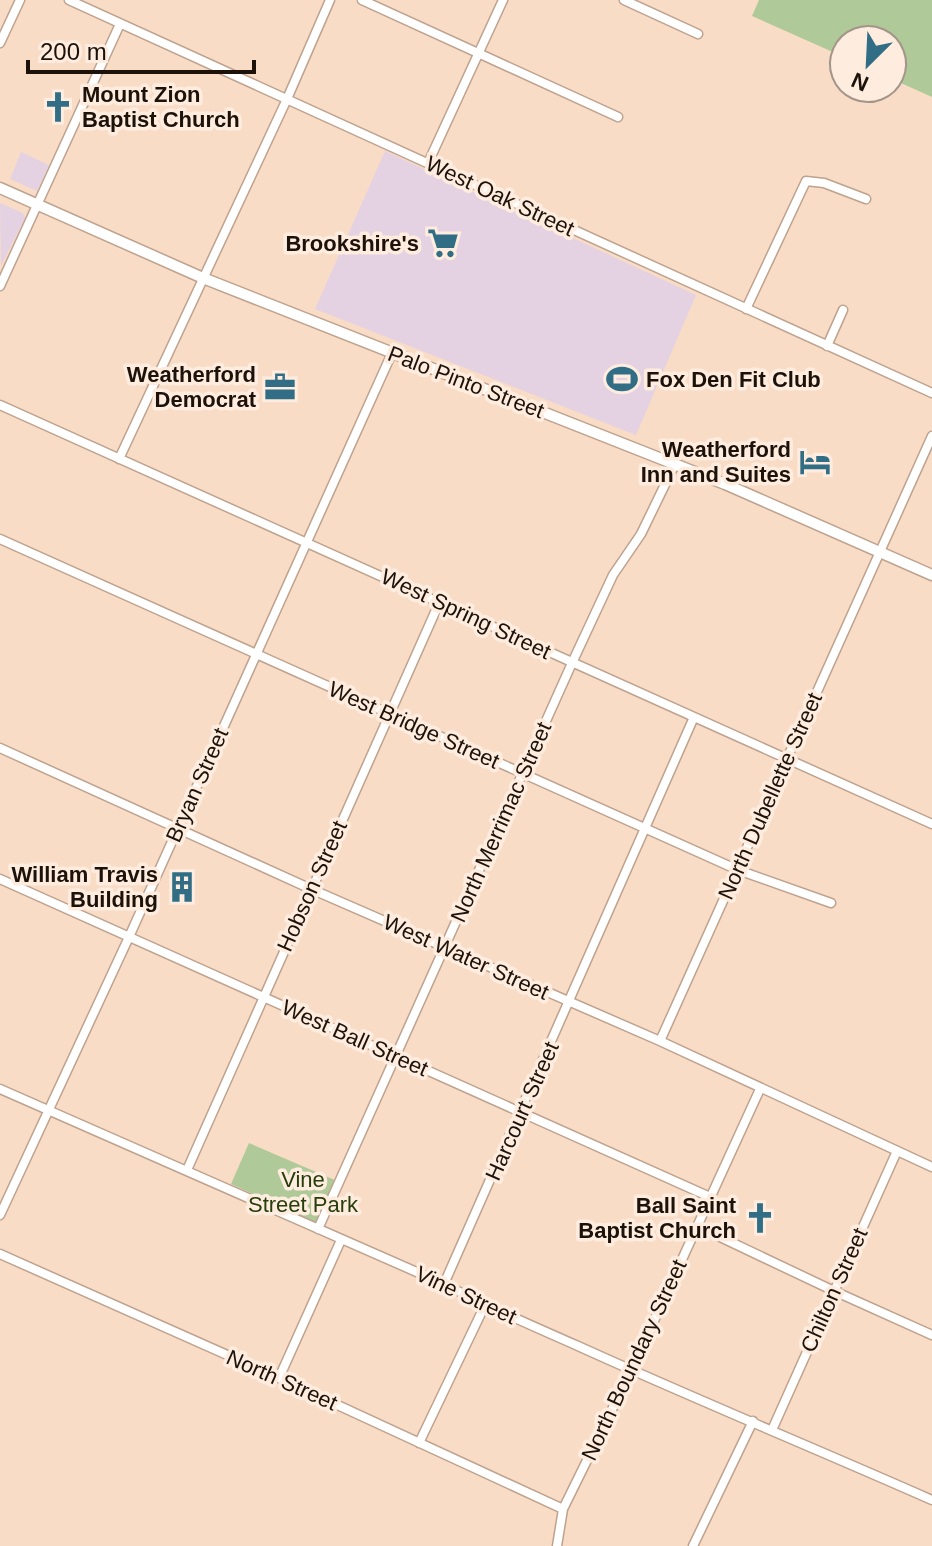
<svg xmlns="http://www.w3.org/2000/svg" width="932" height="1546" viewBox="0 0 932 1546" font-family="Helvetica,sans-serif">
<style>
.commercial{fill:#e4d2e3}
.park{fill:#b0c999}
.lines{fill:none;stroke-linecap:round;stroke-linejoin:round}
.minor-casing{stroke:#bea28e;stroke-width:11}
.major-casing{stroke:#bea28e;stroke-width:13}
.minor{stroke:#fff;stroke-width:8}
.major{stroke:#fff;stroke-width:10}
.labels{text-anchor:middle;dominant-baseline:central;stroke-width:7;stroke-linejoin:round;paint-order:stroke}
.poi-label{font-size:22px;font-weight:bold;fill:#1c120a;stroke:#feecdf;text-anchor:end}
.street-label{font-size:22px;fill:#1c120a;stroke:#feecdf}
.park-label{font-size:22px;fill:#273e0a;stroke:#feecdf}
</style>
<rect width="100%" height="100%" fill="#f9dcc6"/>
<!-- commercial -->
<path class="commercial" d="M385,151L696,295L636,435L315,309Z
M21,152L49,165L37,191L10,179Z
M0,203L23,213L25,218L1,266Z"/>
<!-- park -->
<path class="park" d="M759,0H932V97L892,79V40H844V57L752,16Z
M249,1143L337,1181L320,1220L314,1222L231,1184Z"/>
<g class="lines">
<defs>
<path id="minor" d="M69,0L932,393
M362,0L618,117
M624,0L698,34
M0,43L20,0
M428,163L503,0
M0,286L120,24
M746,309L806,181L824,183L866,199
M827,346L843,310
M0,405L932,824
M119,459L287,99L330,0
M0,539L738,870L831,903
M0,748L311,889L660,1041L932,1167
M0,879L710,1197
M660,1041L932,436
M0,1089L444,1284C488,1307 533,1326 578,1346C695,1399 814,1448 932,1500
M187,1170L440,601
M0,1215L129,937L392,353
M697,1226L834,1291L932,1335
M318,1229L572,663L613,575L641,534L675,464
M0,1254L279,1378L563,1509
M444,1284L694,717
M279,1378L341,1240
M772,1430L897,1151
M419,1443L485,1305
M557,1546L563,1509L631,1371L760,1089
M693,1546L753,1421"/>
<path id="major" d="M0,188L203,278L725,484L932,575"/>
</defs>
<!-- minor casing -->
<use href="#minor" class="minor-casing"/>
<!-- major casing -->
<use href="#major" class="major-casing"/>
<!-- minor -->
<use href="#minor" class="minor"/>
<!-- major -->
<use href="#major" class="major"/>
</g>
<!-- icons -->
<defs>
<symbol id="church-bare" viewBox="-9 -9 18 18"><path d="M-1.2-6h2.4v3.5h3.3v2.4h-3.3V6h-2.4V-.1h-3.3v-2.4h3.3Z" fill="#316d85" stroke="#feecdf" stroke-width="2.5" paint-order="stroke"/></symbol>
<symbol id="supermarket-bare" viewBox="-9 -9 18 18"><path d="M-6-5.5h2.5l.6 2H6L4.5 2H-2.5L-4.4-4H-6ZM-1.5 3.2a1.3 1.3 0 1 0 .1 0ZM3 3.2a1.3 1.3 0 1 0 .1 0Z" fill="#316d85" stroke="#feecdf" stroke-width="2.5" paint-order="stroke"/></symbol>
<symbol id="stadium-bare" viewBox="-9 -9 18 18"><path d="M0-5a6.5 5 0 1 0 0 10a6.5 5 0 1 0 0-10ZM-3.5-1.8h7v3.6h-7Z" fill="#316d85" stroke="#feecdf" stroke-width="2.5" paint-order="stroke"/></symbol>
<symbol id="office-bare" viewBox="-9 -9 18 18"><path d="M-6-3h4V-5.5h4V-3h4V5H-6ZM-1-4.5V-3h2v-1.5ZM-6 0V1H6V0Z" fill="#316d85" stroke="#feecdf" stroke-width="2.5" paint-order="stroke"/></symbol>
<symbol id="hotel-bare" viewBox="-9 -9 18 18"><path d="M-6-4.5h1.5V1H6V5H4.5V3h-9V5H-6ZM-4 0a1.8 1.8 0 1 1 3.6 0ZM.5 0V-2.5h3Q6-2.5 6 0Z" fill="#316d85" stroke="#feecdf" stroke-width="2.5" paint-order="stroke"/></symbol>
<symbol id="building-bare" viewBox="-9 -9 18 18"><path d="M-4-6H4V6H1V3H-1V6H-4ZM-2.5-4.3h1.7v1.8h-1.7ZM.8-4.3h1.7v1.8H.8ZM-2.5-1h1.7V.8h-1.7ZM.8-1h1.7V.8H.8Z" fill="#316d85" stroke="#feecdf" stroke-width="2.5" paint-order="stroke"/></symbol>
</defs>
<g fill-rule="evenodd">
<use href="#church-bare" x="36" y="85" width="44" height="44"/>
<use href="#supermarket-bare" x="421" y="221" width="44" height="44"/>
<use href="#stadium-bare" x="600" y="357" width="44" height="44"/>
<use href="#office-bare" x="258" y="365" width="44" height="44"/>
<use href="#hotel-bare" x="793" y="440" width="44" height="44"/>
<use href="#building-bare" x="160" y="865" width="44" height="44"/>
<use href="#church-bare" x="738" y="1196" width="44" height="44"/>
</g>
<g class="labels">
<!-- poi labels -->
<g class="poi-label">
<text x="82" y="94" text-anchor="start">Mount Zion<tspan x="82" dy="25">Baptist Church</tspan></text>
<text x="419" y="243">Brookshire's</text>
<text x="256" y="374">Weatherford<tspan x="256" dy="25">Democrat</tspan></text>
<text x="646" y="379" text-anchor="start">Fox Den Fit Club</text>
<text x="791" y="449">Weatherford<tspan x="791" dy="25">Inn and Suites</tspan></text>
<text x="158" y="874">William Travis<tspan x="158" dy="25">Building</tspan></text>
<text x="736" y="1205">Ball Saint<tspan x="736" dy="25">Baptist Church</tspan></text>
</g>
<!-- street labels -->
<g class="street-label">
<text transform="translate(500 196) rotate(25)">West Oak Street</text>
<text transform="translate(466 382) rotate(21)">Palo Pinto Street</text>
<text transform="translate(466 614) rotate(25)">West Spring Street</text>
<text transform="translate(414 725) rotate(24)">West Bridge Street</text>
<text transform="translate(197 785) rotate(-66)">Bryan Street</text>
<text transform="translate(770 796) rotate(-66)">North Dubellette Street</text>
<text transform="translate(501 822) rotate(-66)">North Merrimac Street</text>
<text transform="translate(312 886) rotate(-66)">Hobson Street</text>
<text transform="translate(466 957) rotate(24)">West Water Street</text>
<text transform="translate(355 1038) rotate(24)">West Ball Street</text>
<text transform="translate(522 1111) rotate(-66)">Harcourt Street</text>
<text transform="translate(834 1290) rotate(-66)">Chilton Street</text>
<text transform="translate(466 1295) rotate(25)">Vine Street</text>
<text transform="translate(634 1360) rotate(-65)">North Boundary Street</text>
<text transform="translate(282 1380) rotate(24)">North Street</text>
</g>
<!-- park labels -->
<g class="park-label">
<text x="303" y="1179">Vine<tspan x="303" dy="25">Street Park</tspan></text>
</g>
</g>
<!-- north arrow -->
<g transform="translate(868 64) rotate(204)"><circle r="38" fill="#feecdf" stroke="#a4958a" stroke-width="2"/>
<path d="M0-6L14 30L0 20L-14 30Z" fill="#316d85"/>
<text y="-12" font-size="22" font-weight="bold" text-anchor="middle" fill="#1c120a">N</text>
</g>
<!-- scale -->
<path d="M28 60v12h226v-12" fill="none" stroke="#1c120a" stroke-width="4"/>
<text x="40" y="60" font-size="24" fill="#1c120a" stroke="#feecdf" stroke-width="6" paint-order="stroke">200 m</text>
</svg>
